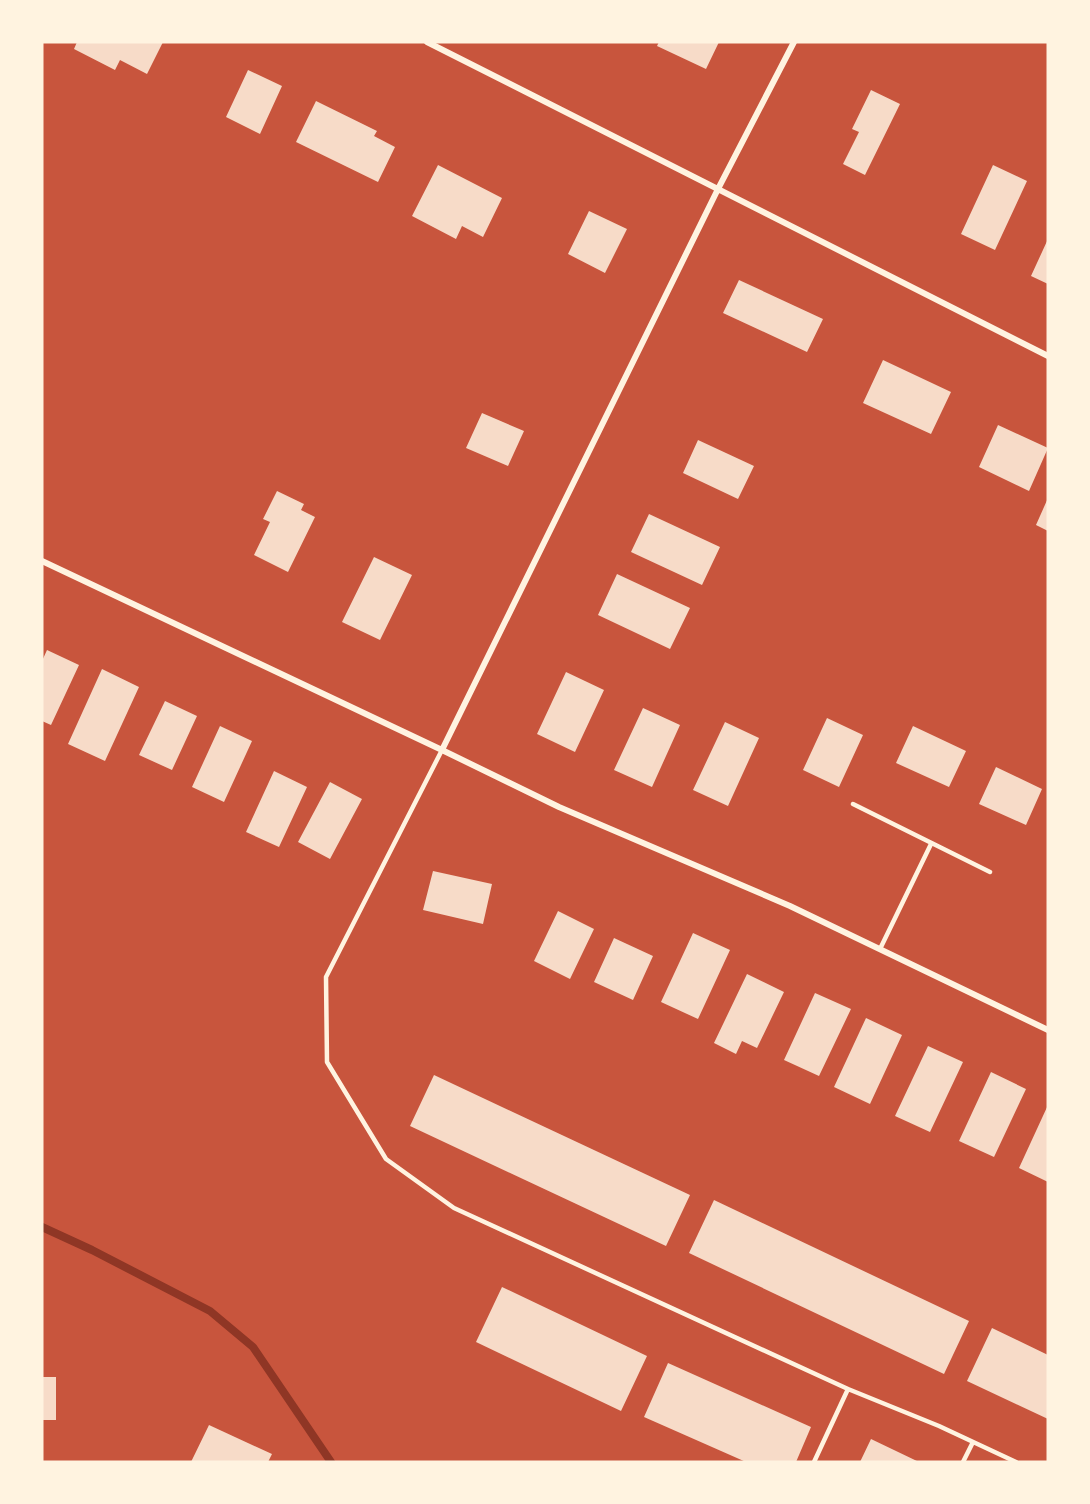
<svg xmlns="http://www.w3.org/2000/svg" width="1090" height="1504" viewBox="0 0 1090 1504" font-family="Ubuntu,sans-serif">
<style>
.lines{fill:none;stroke-linecap:round;stroke-linejoin:round}
.stream{stroke:#8f3625;stroke-width:8}
.building{fill:#f7dbc8}
.service{stroke:#fff3e0;stroke-width:4.5}
.minor{stroke:#fff3e0;stroke-width:6}
</style>
<rect width="100%" height="100%" fill="#c8553d"/>
<g class="lines">
<!-- stream -->
<path class="stream" d="M42,1227L92,1250L210,1311L253,1347L331,1462"/>
</g>
<!-- building -->
<path class="building" d="M77,42H163L147,74L120,60L115,70L74,49Z
M659,42H719L706,69L657,46Z
M248,70L282,86L260,134L226,117Z
M871,90L900,104L865,175L843,164L859,132L852,129Z
M316,101L377,131L374,136L395,147L378,182L296,142Z
M438,165L502,198L483,237L462,226L456,239L412,216Z
M993,165L1027,181L995,250L961,234Z
M589,211L627,229L605,273L568,254Z
M1048,239V284L1031,276Z
M739,280L823,319L807,352L723,313Z
M883,360L951,392L931,434L863,403Z
M482,413L524,431L508,466L466,448Z
M998,425L1048,448L1029,491L979,467Z
M698,440L754,466L738,499L683,473Z
M277,491L304,504L301,510L315,517L288,572L254,555L270,522L263,519Z
M1048,498V531L1036,525Z
M649,514L720,547L702,585L631,552Z
M374,557L412,575L380,640L342,622Z
M617,574L690,608L670,649L598,615Z
M47,650L79,665L51,725L42,721V661Z
M102,669L139,687L105,761L68,744Z
M566,672L604,690L575,752L537,734Z
M165,701L197,716L172,770L139,755Z
M643,708L680,725L652,787L614,770Z
M827,718L863,735L839,787L803,770Z
M725,722L759,738L728,806L693,790Z
M220,726L252,741L224,802L192,787Z
M913,726L966,751L949,787L896,763Z
M996,767L1042,789L1026,825L979,804Z
M274,771L307,787L279,847L246,832Z
M330,782L362,799L330,859L298,842Z
M433,871L492,884L483,924L423,910Z
M558,911L594,929L570,979L534,961Z
M693,933L730,950L698,1019L661,1002Z
M614,938L653,956L633,1000L594,982Z
M747,974L784,992L757,1048L742,1041L736,1054L714,1043Z
M815,993L851,1009L819,1076L784,1060Z
M866,1018L902,1035L870,1104L834,1087Z
M928,1046L963,1062L930,1132L895,1116Z
M991,1072L1026,1089L994,1157L959,1141Z
M434,1075L690,1195L666,1246L410,1126Z
M1048,1105V1182L1019,1168Z
M714,1200L969,1321L944,1374L689,1253Z
M502,1287L647,1356L621,1411L476,1342Z
M992,1328L1048,1355V1419L967,1381Z
M668,1363L811,1427L796,1462H746L644,1417Z
M42,1377H56V1420H42Z
M209,1425L272,1454L268,1462H191Z
M871,1439L919,1462H860Z"/>
<g class="lines">
<!-- service -->
<path class="service" d="M442,750L326,977L327,1062L386,1159L454,1208L848,1389L939,1426L1016,1462
M853,804L990,872
M880,949L931,844
M814,1462L848,1389
M963,1462L973,1442"/>
<!-- minor -->
<path class="minor" d="M427,42L1048,356
M42,561L442,750L559,807L790,906L1048,1030
M442,750L718,189L794,42"/>
</g>
<!-- border -->
<rect width="1090" height="1504" fill="none" stroke="#fff3e0" stroke-width="87"/>
</svg>
